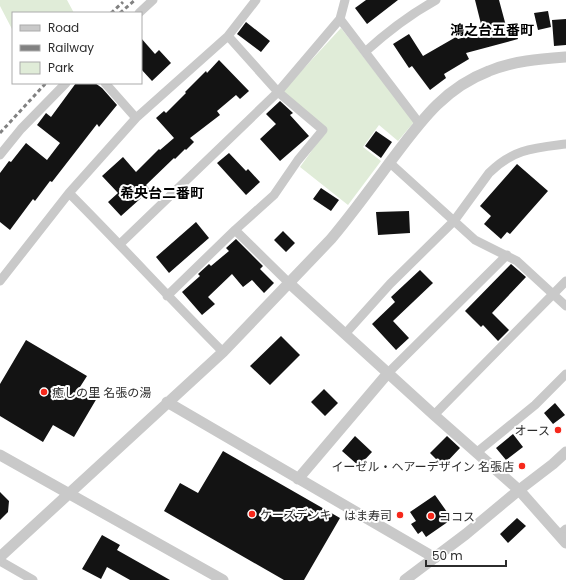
<svg xmlns="http://www.w3.org/2000/svg" width="566" height="580" viewBox="0 0 566 580" font-family="Poppins,'Noto Sans JP',sans-serif">
<style>
.green{fill:#e0ecd8}
.building{fill:#131313}
.lines{fill:none;stroke-linecap:round;stroke-linejoin:round}
.minor{stroke:#c9c9c9;stroke-width:9}
.tertiary{stroke:#c9c9c9;stroke-width:11}
.rail{stroke:#818181;stroke-width:3;stroke-dasharray:4 3;stroke-linecap:butt}
.poi-dot{fill:#f6281b;stroke:#fff;stroke-width:1.5}
.labels{text-anchor:middle;dominant-baseline:central;stroke-width:4;stroke-linejoin:round;paint-order:stroke}
.poi-label{font-size:12px;fill:#2c2c2c;stroke:#fff;text-anchor:start}
.quarter-label{font-size:14px;font-weight:bold;fill:#000;stroke:#fff}
</style>
<rect width="100%" height="100%" fill="#fff"/>
<!-- green -->
<path class="green" d="M0,0H67L74,13H13V31L0,6Z
M341,28L414,122L398,141L379,125L363,147L381,161L348,205L300,167L326,131L283,91Z"/>
<!-- building -->
<path class="building" d="M366,0H398L367,24L355,8Z
M475,0H499L506,26L514,24L518,39L466,53L469,59L444,74L446,78L430,90L412,66L409,68L393,44L409,34L423,56L456,37L458,39L483,32Z
M548,11L551,27L538,30L534,13Z
M566,19V45L554,46L552,20Z
M246,22L270,41L261,52L237,34Z
M141,38L155,54L159,50L171,63L152,81L141,69Z
M219,60L249,91L240,99L236,95L217,111L220,115L190,138L194,142L186,150L185,149L175,159L174,158L146,185L150,190L121,216L108,202L118,193L102,176L123,157L136,172L159,149L160,150L174,138L156,118L164,111L166,113L186,93L185,92L206,71L207,73Z
M76,83H95L102,88L117,105L99,127L97,124L52,182L50,181L35,201L33,199L10,230L0,222V173L9,161L11,162L26,143L47,160L60,143L37,125L46,113L51,117Z
M280,101L293,113L290,115L309,136L280,161L260,139L276,124L266,114Z
M376,131L392,142L381,158L365,146Z
M229,153L246,171L248,169L260,182L246,195L217,163Z
M517,164L548,191L510,234L507,232L501,239L484,224L491,216L480,206Z
M321,188L339,200L331,211L313,199Z
M409,211L410,233L378,235L376,212Z
M196,222L209,238L169,273L156,257Z
M283,231L295,243L286,252L274,240Z
M236,239L263,266L260,269L274,283L264,293L252,280L243,287L232,274L208,297L215,304L202,315L182,292L200,276L198,274L209,264L211,266L229,251L226,248Z
M511,264L526,277L492,313L509,330L498,341L483,325L481,327L465,311Z
M420,270L433,283L393,321L409,338L396,350L372,324L395,302L391,297Z
M281,336L300,355L270,385L250,366Z
M26,340L87,376L80,387L97,398L74,437L53,425L43,442L0,416V384Z
M324,389L338,403L325,416L311,402Z
M555,403L565,415L553,424L544,413Z
M513,434L523,447L506,460L496,448Z
M355,436L372,452L359,466L342,451Z
M447,436L460,448L443,466L430,453Z
M223,451L340,518L304,580H284L164,511L180,483L198,493Z
M0,492L9,501L8,512L0,520Z
M435,495L452,519L426,537L422,531L418,534L411,524L416,521L410,512Z
M517,518L526,526L508,543L500,534Z
M102,535L120,545L117,550L170,580H130L107,567L101,579L82,569Z"/>
<g class="lines">
<!-- minor -->
<path class="minor" d="M139,13L153,0
M340,19L419,123
M365,52C388,31 409,15 436,0
M105,83L136,118
M0,155L21,129L66,83
M390,163L475,240L517,261L566,306
M69,193C121,245 171,300 223,352
M235,230L289,283
M120,244L278,92L340,19L345,0
M0,281L69,193L136,118L228,36L256,0
M167,296L235,230L274,195L298,160L323,130L278,92L228,36
M345,334L390,284L454,221L489,173C513,149 534,148 566,144
M388,373L507,255
M434,415L566,281
M476,453L535,405L566,374
M559,535L566,529
M0,561L33,580"/>
<!-- tertiary -->
<path class="tertiary" d="M289,283L434,415L519,490L566,543
M167,402L435,558
M0,455L223,580
M298,479L388,373
M0,557L223,352L331,239C352,214 371,188 390,162C419,124 442,89 489,71C513,61 540,59 566,57
M405,580L466,534L519,490L553,464L566,452"/>
<!-- rail -->
<path class="rail" d="M111,13L123,2
M120,13L135,0
M0,133L46,83"/>
</g>
<!-- markers -->
<g class="poi-dot">
<circle cx="44" cy="392" r="4"/>
<circle cx="558" cy="430" r="4"/>
<circle cx="522" cy="466" r="4"/>
<circle cx="252" cy="514" r="4"/>
<circle cx="400" cy="515" r="4"/>
<circle cx="431" cy="516" r="4"/>
</g>
<g class="labels">
<!-- poi labels -->
<g class="poi-label">
<text x="52" y="392">癒しの里 名張の湯</text>
<text x="550" y="430" text-anchor="end">オース</text>
<text x="514" y="466" text-anchor="end">イーゼル・ヘアーデザイン 名張店</text>
<text x="260" y="514">ケーズデンキ</text>
<text x="392" y="515" text-anchor="end">はま寿司</text>
<text x="439" y="516">ココス</text>
</g>
<!-- quarter labels -->
<g class="quarter-label">
<text x="492" y="30">鴻之台五番町</text>
<text x="162" y="193">希央台二番町</text>
</g>
</g>
<!-- legend -->
<rect x="12" y="12" width="130" height="72" fill="#ffffff" stroke="#ababab"/>
<rect x="20" y="25" width="20" height="6" fill="#c9c9c9" stroke="#ababab"/>
<text x="48" y="32" font-size="12" fill="#2c2c2c">Road</text>
<rect x="20" y="45" width="20" height="6" fill="#818181" stroke="#ababab"/>
<text x="48" y="52" font-size="12" fill="#2c2c2c">Railway</text>
<rect x="20" y="62" width="20" height="12" fill="#e0ecd8" stroke="#ababab"/>
<text x="48" y="72" font-size="12" fill="#2c2c2c">Park</text>
<!-- scale -->
<path d="M426 560v6h80v-6" fill="none" stroke="#2c2c2c" stroke-width="2"/>
<text x="432" y="560" font-size="12" fill="#2c2c2c" stroke="#ffffff" stroke-width="3" paint-order="stroke">50 m</text>
</svg>
